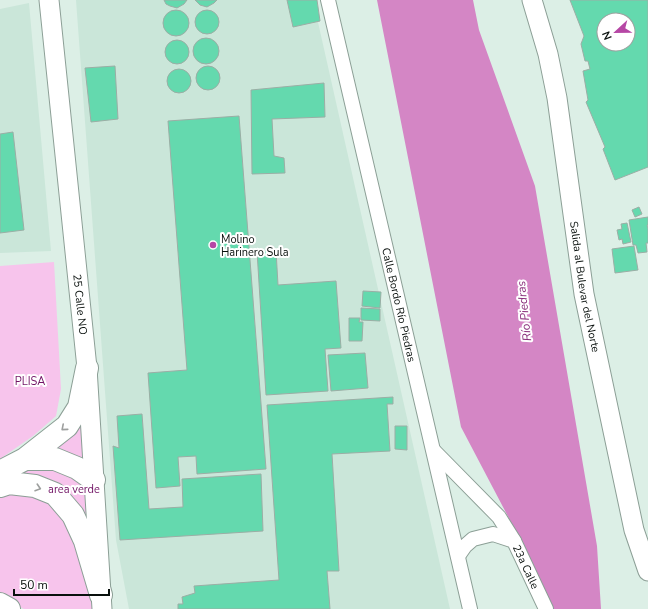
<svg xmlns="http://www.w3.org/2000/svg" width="648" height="609" viewBox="0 0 648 609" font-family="'Nunito Sans',sans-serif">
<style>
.built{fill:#cae6d9}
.green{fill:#f7c4ec}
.water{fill:#d486c5}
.building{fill:#64d9ae;stroke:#9baea5;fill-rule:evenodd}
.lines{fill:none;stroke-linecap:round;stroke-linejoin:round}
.street-casing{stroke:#8c9f96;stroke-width:16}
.secondary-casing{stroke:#8c9f96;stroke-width:21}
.highway-casing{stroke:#8c9f96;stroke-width:24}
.street{stroke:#fff;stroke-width:14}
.secondary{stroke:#fff;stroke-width:19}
.highway{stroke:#fff;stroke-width:22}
.oneway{stroke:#9d9f9e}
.poi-dot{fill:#b647a5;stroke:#fff;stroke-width:1.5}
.labels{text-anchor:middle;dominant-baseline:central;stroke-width:4;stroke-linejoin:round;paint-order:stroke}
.poi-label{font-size:11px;fill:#09100d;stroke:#fff;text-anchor:start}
.street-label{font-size:11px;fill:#09100d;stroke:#fff}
.park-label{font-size:11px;fill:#711465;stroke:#fff}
.water-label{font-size:12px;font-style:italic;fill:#882d7a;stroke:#fff}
</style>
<rect width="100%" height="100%" fill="#dcefe6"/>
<!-- built -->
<path class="built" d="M76,0H313L450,609H129L116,540Z
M29,3L51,251L0,253V9Z"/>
<!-- green -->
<path class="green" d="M54,262L61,389L56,416L33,436L0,459V266Z
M82,414L85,468L40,454Z
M54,464L86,481L90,540L77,511L0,478L25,466Z
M0,491L36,492L61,511L92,584L93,609H24L0,598Z"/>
<!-- water -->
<path class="water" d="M377,0H473L479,30L535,186L597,546L601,609H552L513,526L461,427Z"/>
<!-- building -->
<path class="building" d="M164,0H187L184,4L177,8L170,6L166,4Z
M195,0H217L214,3L207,7L200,5Z
M287,0H317L320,21L293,27Z
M570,0H648V167L615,180L603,149L605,147L586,102L588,100L583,71L590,69L588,61H585L581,44L584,36ZM604,20H628V44H604Z
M195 22a12 12 0 1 1 24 0a12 12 0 1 1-24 0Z
M163 23a13 13 0 1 1 26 0a13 13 0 1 1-26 0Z
M193 51a13 13 0 1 1 26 0a13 13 0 1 1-26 0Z
M165 52a12 12 0 1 1 24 0a12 12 0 1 1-24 0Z
M196 78a12 12 0 1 1 24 0a12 12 0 1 1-24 0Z
M115,66L118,119L91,122L85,68Z
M167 81a12 12 0 1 1 24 0a12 12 0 1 1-24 0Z
M324,83L325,117L272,119L274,156L284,158L285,173L252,174L251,90Z
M239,116L266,469L197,474L196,456L178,457L180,486L156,488L148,373L187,370L168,121Z
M13,132L24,230L0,233V134Z
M639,207L642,214L635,217L632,210Z
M648,217V225H647L648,229V243H646L647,252L638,253L636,245H633L629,220Z
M627,223L631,242L623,244L622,239L619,240L617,230L622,229L621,224Z
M634,246L638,270L615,273L612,249Z
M276,250L278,285L336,281L341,348L325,349L328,391L266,395L257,251Z
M363,291L381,292L380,308L362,306Z
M361,308L380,309V321L361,320Z
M349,318H360L359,322H363L362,341H349Z
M365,353L368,388L331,391L328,355Z
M393,397V404H387L390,451L332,454L339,571H327L330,609H178V604H183L182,597L195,593L194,586L279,580L267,405Z
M142,414L149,509L183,507L182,479L261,474L263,531L120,540L113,446L119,448L117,416Z
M395,426H407V450L395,449Z"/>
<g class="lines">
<defs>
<g id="street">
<path id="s1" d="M328,0L470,609"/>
<path d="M434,451L499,517L514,541"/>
<path id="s2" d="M458,556L465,546L473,539L493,534L514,541L546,609"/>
</g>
<g id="secondary">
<path id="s3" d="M49,0L87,368L102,609"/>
<path id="s4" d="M532,0L548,54L557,98L584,294L634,530L648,571"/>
</g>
<path id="highway" d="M25,459H55L77,468L94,480
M0,472L25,459L67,426L79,407L87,368
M0,486L9,483L35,486L55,494L73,515L85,541L101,595
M0,604L9,609"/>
</defs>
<!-- street casing -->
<use href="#street" class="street-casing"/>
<!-- secondary casing -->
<use href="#secondary" class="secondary-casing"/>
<!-- highway casing -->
<use href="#highway" class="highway-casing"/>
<!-- street -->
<use href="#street" class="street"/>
<!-- secondary -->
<use href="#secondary" class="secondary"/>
<!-- highway -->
<use href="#highway" class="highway"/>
</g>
<!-- one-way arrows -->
<defs><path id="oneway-chevron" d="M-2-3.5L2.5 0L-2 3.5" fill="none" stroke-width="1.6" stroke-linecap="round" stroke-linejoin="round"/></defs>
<g class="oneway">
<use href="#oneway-chevron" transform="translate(64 428) rotate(139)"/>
<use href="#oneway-chevron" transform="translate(38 488) rotate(18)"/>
</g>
<!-- markers -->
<circle class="poi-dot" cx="213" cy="245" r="4"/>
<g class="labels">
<!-- poi labels -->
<g class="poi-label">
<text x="221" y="239">Molino<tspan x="221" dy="13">Harinero Sula</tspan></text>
</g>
<!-- street labels -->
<g class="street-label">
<text stroke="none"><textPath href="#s4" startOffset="292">Salida al Bulevar del Norte</textPath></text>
<text stroke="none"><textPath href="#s3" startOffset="306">25 Calle NO</textPath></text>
<text stroke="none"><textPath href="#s1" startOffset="313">Calle Bordo Río Piedras</textPath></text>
<text stroke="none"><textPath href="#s2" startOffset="94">23a Calle</textPath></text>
</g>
<!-- park labels -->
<g class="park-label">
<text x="30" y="381">PLISA</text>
<text x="74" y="489">area verde</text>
</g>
<!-- water labels -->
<g class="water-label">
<text transform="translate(524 311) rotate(-96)">Río Piedras</text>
</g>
</g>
<!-- north arrow -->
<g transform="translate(616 32) rotate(248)"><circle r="19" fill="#ffffff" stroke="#9d9f9e"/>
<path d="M0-3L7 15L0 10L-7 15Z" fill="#b647a5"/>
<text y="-6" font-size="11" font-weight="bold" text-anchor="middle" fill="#09100d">N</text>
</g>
<!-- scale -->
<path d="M14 589v6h95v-6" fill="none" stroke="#09100d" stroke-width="2"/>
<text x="20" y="589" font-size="12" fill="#09100d" stroke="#ffffff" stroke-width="3" paint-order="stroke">50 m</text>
</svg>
